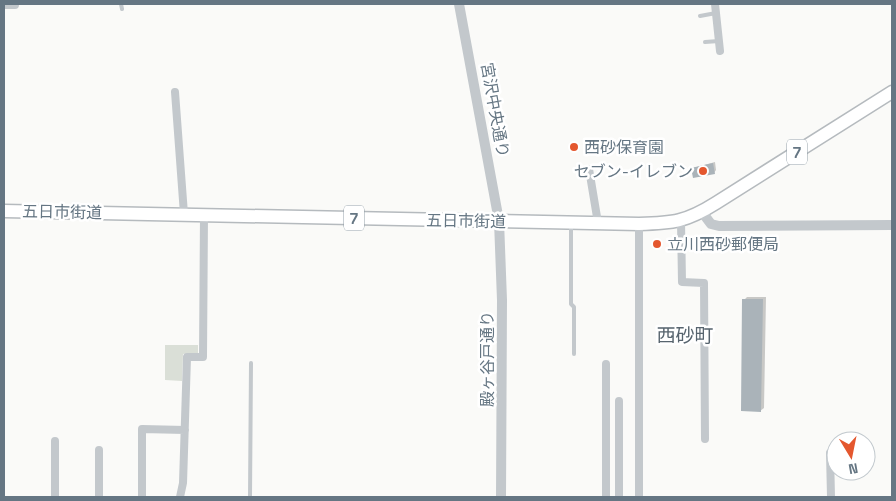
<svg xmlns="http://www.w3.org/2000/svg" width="896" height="501" viewBox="0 0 896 501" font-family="'Space Grotesk','Noto Sans JP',sans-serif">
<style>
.green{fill:#dadfd7}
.shadow{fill:#0003}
.building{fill:#aab3b9}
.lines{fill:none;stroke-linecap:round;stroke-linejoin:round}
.primary-casing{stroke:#b5babe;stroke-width:15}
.service{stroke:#c3c8cc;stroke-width:4}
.minor{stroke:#c3c8cc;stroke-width:8}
.tertiary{stroke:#c3c8cc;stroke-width:10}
.primary{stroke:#fff;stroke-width:12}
.poi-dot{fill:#e4572e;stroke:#fff;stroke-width:2}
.labels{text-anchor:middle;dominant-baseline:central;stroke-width:5;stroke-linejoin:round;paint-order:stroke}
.shield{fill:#fff;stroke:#939fa8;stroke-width:1}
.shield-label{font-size:15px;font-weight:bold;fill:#657683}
.street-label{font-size:16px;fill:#657683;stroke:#fff}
.poi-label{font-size:16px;fill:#657683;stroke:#fff;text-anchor:start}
.quarter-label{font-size:19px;fill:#57646e;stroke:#fff}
</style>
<rect width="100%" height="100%" fill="#fafaf8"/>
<!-- green -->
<path class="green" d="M165,345H198V353L183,354L182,381L165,380Z"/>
<!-- shadow -->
<path class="shadow" d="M715,162L716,170L714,173L693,168Z
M747,297H766L764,408L760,411L744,300Z"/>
<!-- building -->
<path class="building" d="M713,163L715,174L693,178L691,168Z
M742,299H763L761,412L741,411Z"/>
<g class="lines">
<defs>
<path id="primary" d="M4,211L639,224C673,223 686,222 716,203L892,92"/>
</defs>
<!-- primary casing -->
<use href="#primary" class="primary-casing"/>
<!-- service -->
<path class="service" d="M121,4L122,9
M700,16L716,13
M705,42L719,41
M571,225V304L574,307V354
M250,497L251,363"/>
<!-- minor -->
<path class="minor" d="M715,4L720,51
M4,5H15
M175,92L184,214
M589,169L598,223
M681,221L682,282L704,283L705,439
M639,224V497
M55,441V497
M830,453L831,497
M99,497V450
M142,497V429L185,430
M180,497L183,483L187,357H203L204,215
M606,497V364
M619,497V401"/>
<!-- tertiary -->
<path class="tertiary" d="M459,4L499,221L502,300L501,497
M702,212L711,224L719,226L892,225"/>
<!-- primary -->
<use href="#primary" class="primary"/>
</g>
<!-- markers -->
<g class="poi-dot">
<circle cx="574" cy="147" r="5"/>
<circle cx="703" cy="171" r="5"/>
<circle cx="657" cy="244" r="5"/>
</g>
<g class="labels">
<!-- shield labels -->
<g class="shield">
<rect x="787" y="139.5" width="20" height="25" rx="4"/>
<rect x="344" y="205.5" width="20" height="25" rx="4"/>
</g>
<g class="shield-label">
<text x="797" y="152">7</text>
<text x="354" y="218">7</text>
</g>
<!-- street labels -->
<g class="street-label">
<text transform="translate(495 110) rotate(80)">宮沢中央通り</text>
<text transform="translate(62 212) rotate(1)">五日市街道</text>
<text transform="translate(466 221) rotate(1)">五日市街道</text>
<text transform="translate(487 359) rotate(-90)">殿ヶ谷戸通り</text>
</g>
<!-- poi labels -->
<g class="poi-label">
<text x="584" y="147">西砂保育園</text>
<text x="693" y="171" text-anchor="end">セブン-イレブン</text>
<text x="667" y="244">立川西砂郵便局</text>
</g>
<!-- quarter labels -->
<g class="quarter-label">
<text x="685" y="335">西砂町</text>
</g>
</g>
<!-- border -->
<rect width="896" height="501" fill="none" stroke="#657683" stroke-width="10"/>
<!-- north arrow -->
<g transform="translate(851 456) rotate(170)"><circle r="24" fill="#ffffff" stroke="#c1c8cd"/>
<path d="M0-4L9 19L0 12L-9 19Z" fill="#e4572e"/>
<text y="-8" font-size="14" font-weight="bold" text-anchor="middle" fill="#657683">N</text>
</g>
</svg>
